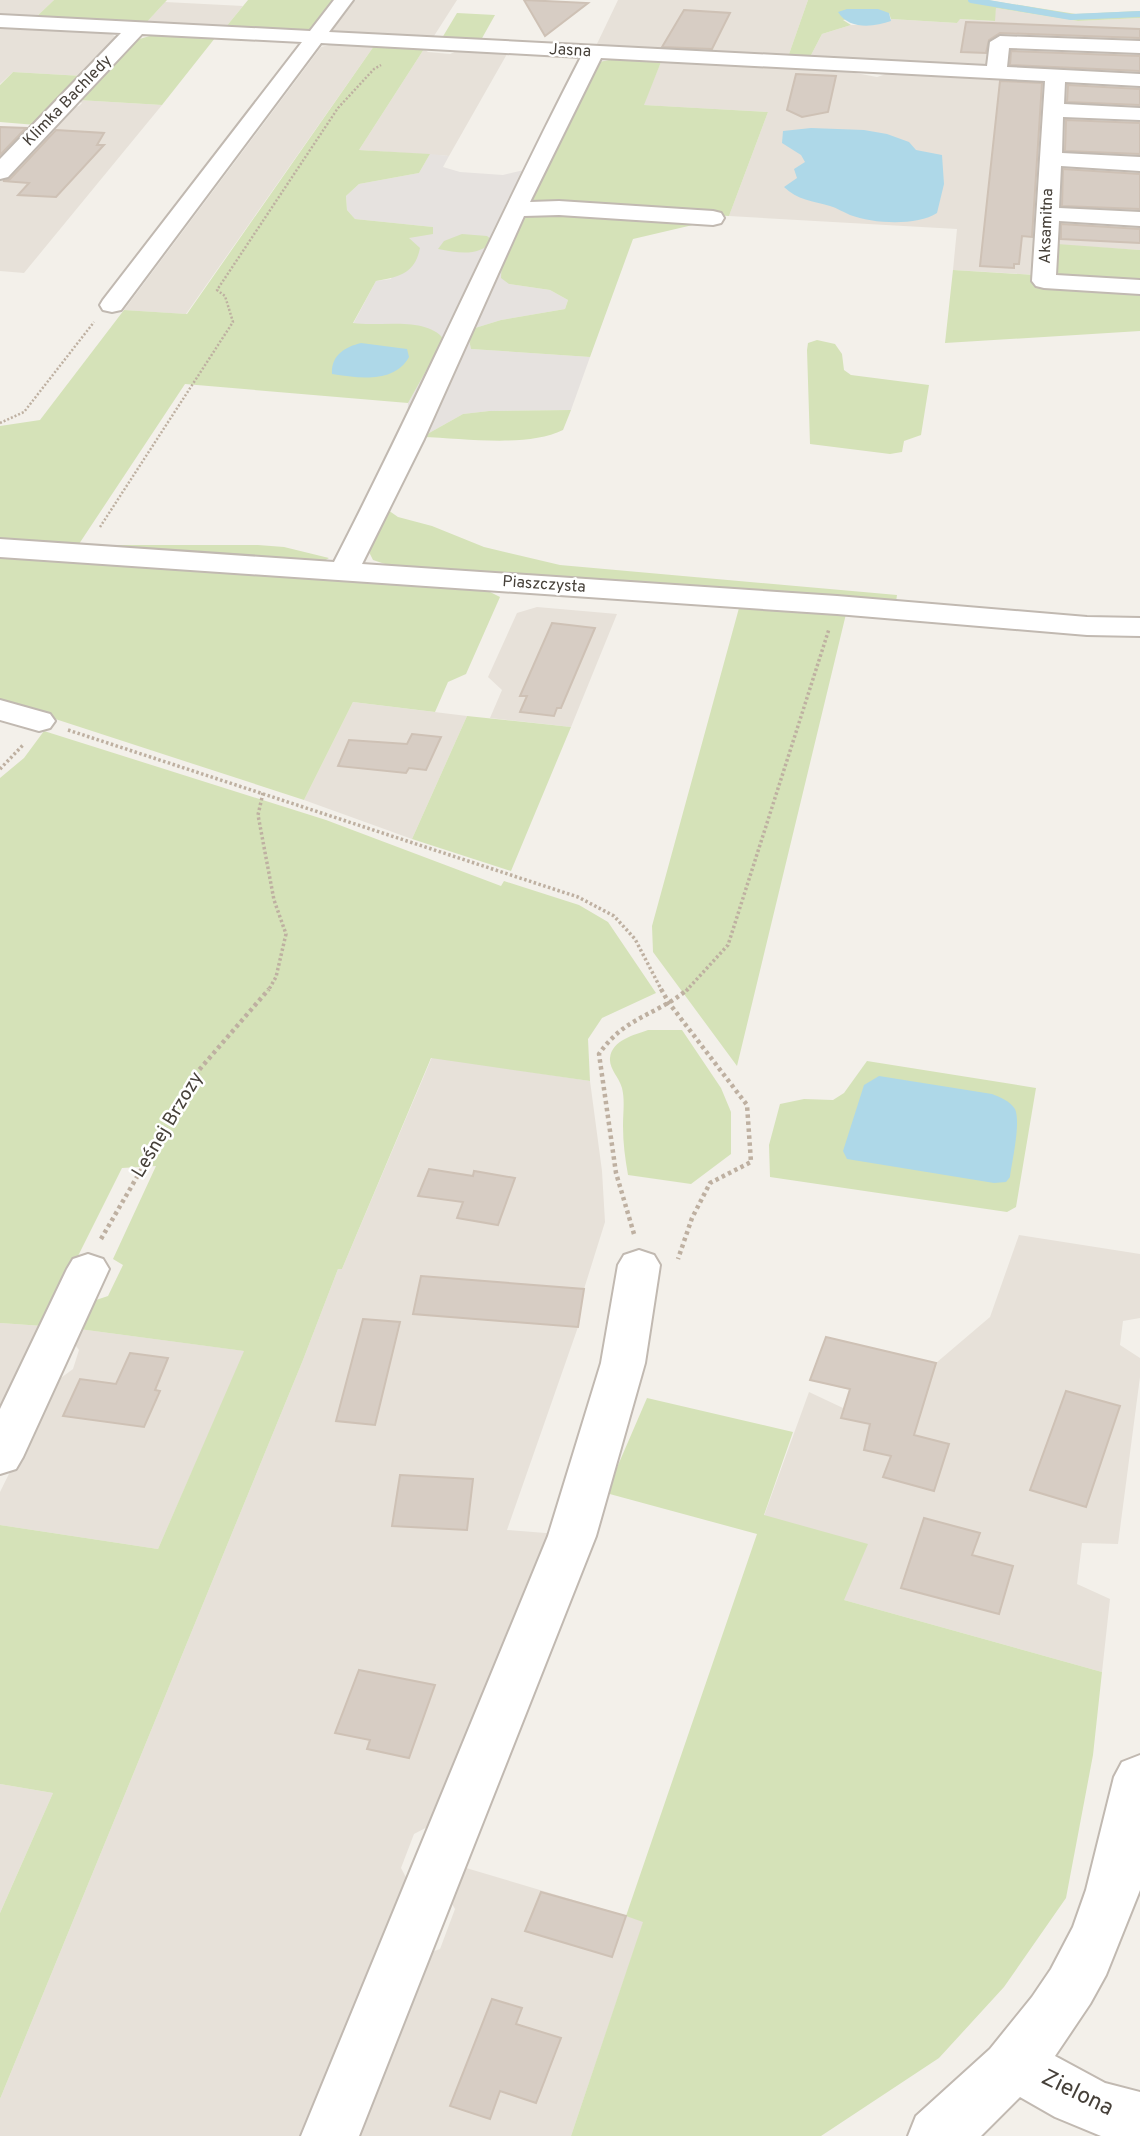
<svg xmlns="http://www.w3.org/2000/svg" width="1140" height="2136" viewBox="0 0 1140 2136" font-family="Overpass,sans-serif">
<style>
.residential{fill:#e7e1d9}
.industrial{fill:#e6e2df}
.green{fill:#d5e2b8}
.water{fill:#aed8e8}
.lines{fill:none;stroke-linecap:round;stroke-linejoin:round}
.stream{stroke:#aed8e8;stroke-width:6}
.building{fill:#d7cdc4;stroke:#cec1b5;stroke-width:2}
.minor-casing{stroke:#c1b9b1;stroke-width:4}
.path-far2{stroke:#beb0a1;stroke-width:2.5;stroke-dasharray:2 2;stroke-linecap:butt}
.path-far1{stroke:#beb0a1;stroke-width:3.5;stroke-dasharray:2.5 2.5;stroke-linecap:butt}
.path{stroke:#beb0a1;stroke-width:4.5;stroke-dasharray:3.5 3.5;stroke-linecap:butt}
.minor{fill:#fff;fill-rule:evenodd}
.labels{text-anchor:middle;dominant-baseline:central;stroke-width:5;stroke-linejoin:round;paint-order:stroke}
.far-street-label{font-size:16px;fill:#464039;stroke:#fff}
.street-label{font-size:19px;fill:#464039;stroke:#fff}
.near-street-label{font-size:23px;fill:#464039;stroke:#fff}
</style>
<rect width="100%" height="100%" fill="#f3f0ea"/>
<!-- residential -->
<path class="residential" d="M0,0H54L34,19L0,17Z
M351,0H457L434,36L415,38L337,34L330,30Z
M618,0H808L788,57L595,48Z
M165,2L243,6L225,28L145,24Z
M996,8L1078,21L1140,18V75L809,59L822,34L851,25H873L891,19L957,23L959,19L994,21Z
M0,27L111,34L120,39L83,76L13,72L0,84Z
M333,44L374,46L186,314L124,310L321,47Z
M424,49L428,52L450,54L457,51L507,54L449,156L359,150Z
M661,62L850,72L877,77L886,74L1140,87V250L1058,245L1056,276L953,270L957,229L729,216L768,112L643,105Z
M78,100L162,105L24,273L0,271V181L71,108L79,106L82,103Z
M537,607L617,614L571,727L490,718L502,690L488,677L517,613Z
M353,702L467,716L412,839L304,800Z
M432,1057L590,1081L602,1171L605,1222L584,1289L578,1327L507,1530L558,1534L435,1823L414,1834L401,1868L409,1883L299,2136H0V2099L303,1360L338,1269H342Z
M1019,1235L1140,1254V1318L1123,1321L1120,1345L1140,1358V1377L1118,1544L1082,1543L1077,1584L1110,1599L1102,1672L844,1600L764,1516L809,1392L843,1408L850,1390L810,1380L826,1337L936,1363L990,1317Z
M0,1323L43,1326L0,1415Z
M79,1329L245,1351L158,1549L0,1525V1492L54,1383L73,1369L79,1350L73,1342Z
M0,1784L53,1793L0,1913Z
M456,1865L644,1921L571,2136H341L417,1957L440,1949L455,1909L445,1892Z"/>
<!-- industrial -->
<path class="industrial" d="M430,154L449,156L443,167L460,172L503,175L524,170L546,171L530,204L509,284L550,290L568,300L565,309L501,320L475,328L469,340L471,349L590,357L571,410L489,411L463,414L422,437L407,425L408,403L444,338L422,327L353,324L376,281L391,279L408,238L433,227L355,219L347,210L346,196L359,184L419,173Z"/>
<!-- green -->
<path class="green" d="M54,0H167L145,24L34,19Z
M248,0H334L312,30L300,32L225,28Z
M808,0H987L1076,14L1140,11V18L1078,21L996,8L995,21L960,19L957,23L891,19L889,13L843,20L851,25L822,34L809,59L788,57Z
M457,13L495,15L481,40L442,38Z
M153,35L215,38L162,105L78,100L136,40Z
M374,46L424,49L359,150L430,154L419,173L359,184L346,196L347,210L355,219L433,227V234L409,238L420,248C415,273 400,277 376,281L353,323C380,327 425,316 444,339L408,403L185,384L79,544L68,547L0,541V426L40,420L124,310L187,314Z
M614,59L661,62L644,105L768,112L729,216L530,205L599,62Z
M13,72L83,76L36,125L0,122V85Z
M530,210L714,220L633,239L590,357L471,349L469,340L475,328L501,320L565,309L568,300L550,290L509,284L501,278C501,257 513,223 530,210Z
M462,234L487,236L493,241C478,257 459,253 438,249L444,241Z
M1057,244L1140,250V283L1056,276Z
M953,270L1035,275L1140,290V331L945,343Z
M817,340L835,344L842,354L844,370L851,375L929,385L921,435L904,441L902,452L890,454L810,444L807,350L808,343Z
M571,410L563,430C526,448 463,438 422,437L463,414L489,411Z
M385,508L398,517L432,526L484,547L560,565L897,595L896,602L391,566L373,560L368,550Z
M102,545H258L284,547L329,558L319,564L108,549Z
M0,555L409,584L486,590L500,597L466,674L448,682L435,712L353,702L304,800L0,701Z
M739,608L846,614L737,1066L653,952L652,926Z
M467,716L571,727L511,871L412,839Z
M44,731L326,820L501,886L504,881L579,905L608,922L656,993L602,1018L588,1039L590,1081L431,1058L342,1269H338L303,1360L0,2099V1913L53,1793L0,1784V1525L158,1549L244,1351L79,1329L93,1301L108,1296L123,1265L113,1259L156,1166L122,1168L43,1326L0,1323V778L24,758Z
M648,1030H682L721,1088L731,1112V1154L691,1184L628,1175C625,1158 623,1143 623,1126C623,1113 625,1100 622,1088C619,1077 609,1069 610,1058C612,1040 634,1035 648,1030Z
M867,1061L1036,1088L1016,1207L1007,1212L770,1177L769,1145L780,1104L804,1099L833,1100L844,1093Z
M647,1398L793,1432L764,1515L868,1544L844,1600L1102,1672L1093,1755L1066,1898L1004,1987L939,2058L821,2136H571L643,1922L626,1916L757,1534L606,1493Z"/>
<!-- water -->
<path class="water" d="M847,9H878L889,13L891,21C874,27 849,30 838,12Z
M811,128L864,130L887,134L909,142L916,150L942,155L944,184L937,213C917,226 874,224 850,215C843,212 837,208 830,206C813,201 797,200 784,187L797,178L794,169L805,162L801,155L782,143L783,131Z
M361,343L407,349L409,357C394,384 358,378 332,374C331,355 345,347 361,343Z
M879,1076L992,1094C1000,1097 1010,1101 1015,1109C1021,1123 1012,1161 1010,1177L1006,1182L994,1183L847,1159L843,1151L864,1085Z"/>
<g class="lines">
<!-- stream -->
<path class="stream" d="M971,0L1071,17L1140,14"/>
</g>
<!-- building -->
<path class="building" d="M524,0L588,3L545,36Z
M684,10L730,13L712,49L662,47Z
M966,22L1140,29V38L1000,33L989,40L986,53L961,52Z
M1011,51L1140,56V71L1010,65Z
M796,74L836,76L828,112L802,117L787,110Z
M1000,81L1042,83L1032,237L1022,236L1019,264H1014V268L980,266Z
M1068,85L1140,89V105L1067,102Z
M1066,120L1140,123V154L1065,151Z
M0,127L26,128L0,155Z
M56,130L104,133L97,145H104L56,197L18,195L29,183L3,181L10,179Z
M1063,169L1140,174V209L1062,206Z
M1061,224L1140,229V243L1061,239Z
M552,623L595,628L561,708H557L554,716L520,712L527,696H520Z
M412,734L441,737L426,770L409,768L406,773L338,766L349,740L407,744Z
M429,1169L473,1176L474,1171L515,1178L498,1225L457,1218L463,1202L418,1196Z
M421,1276L584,1289L578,1327L413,1314Z
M363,1319L400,1322L375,1425L336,1421Z
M826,1337L936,1363L914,1435L949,1444L934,1491L883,1477L891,1456L864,1450L870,1424L841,1418L850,1389L810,1380Z
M130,1353L168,1358L155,1390L160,1391L144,1427L63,1416L80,1379L116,1384Z
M1066,1391L1120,1406L1086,1507L1030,1490Z
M400,1475L473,1479L467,1530L392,1526Z
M924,1518L980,1533L972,1555L1013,1566L999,1614L901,1588Z
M359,1670L435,1685L409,1758L367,1749L370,1740L335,1733Z
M541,1892L626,1916L612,1957L525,1931Z
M492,1999L522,2008L516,2024L561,2038L536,2103L500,2091L490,2119L450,2106Z"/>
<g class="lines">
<defs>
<path id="minor" d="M334,0H353L329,32L987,66L990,42L1000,36L1140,41V53L1009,48L1007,67L1140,74V86L1065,82L1064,104L1140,108V120L1063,117L1062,153L1140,157V171L1061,166L1059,208L1140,212V226L1059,221L1056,275L1140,280V294L1044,288L1036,286L1032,281L1045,81L601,58L530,202L559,201L713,211L721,213L724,218L721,223L713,225L559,215L524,216L424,439L362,564L837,596L1087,617L1140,618V636L1087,635L837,614L0,557V539L334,562C420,395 495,223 581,57L321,43L121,310L112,312L103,310L100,305L103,300L302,42L142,34L8,177L0,179V159L121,33L0,27V15L310,31Z
M0,700L50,714L55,721L50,728L39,731L0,720Z
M639,1250L654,1255L660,1265L645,1363L596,1536L359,2136H301L548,1536L601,1363L618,1265L624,1255Z
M88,1254L103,1259L109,1269L23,1457L16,1469L0,1474V1409L67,1269L73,1259Z
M1140,1755V1890L1106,1975L1090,2004L1055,2056L1105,2083L1140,2092V2136H1101L1055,2117L1020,2097L981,2136H908L916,2116L990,2049L1032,1997L1051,1969L1073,1927L1086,1890L1114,1777L1122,1762Z"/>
</defs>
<!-- minor casing -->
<use href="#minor" class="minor-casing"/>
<!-- path-far2 -->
<path class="path-far2" d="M0,423L24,412L94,322
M100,527L233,322L225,296L217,290L338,108L374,69L381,65"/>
<!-- path-far1 -->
<path class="path-far1" d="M68,730L578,897L614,916L635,939L662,991
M0,769L24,744
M263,793L258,815L274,900L286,934L276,977L268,991
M686,991L728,945L829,629"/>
<!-- path -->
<path class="path" d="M661,989L669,1003L747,1105L751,1162L710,1183L692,1218L678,1259
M634,1234L616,1173L599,1054C625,1016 656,1016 688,989
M101,1239L199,1070L269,989"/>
<!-- minor -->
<use href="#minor" class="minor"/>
</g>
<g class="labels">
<!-- far-street labels -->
<g class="far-street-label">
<text transform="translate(570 51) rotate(3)">Jasna</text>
<text transform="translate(68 101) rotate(-46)">Klimka Bachledy</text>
<text transform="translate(1047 226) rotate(-88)">Aksamitna</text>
<text transform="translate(544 585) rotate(4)">Piaszczysta</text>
</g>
<!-- street labels -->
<g class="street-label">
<text transform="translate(168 1125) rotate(-59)">Leśnej Brzozy</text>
</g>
<!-- near-street labels -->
<g class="near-street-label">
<text transform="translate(1077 2094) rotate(26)">Zielona</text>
</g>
</g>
</svg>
